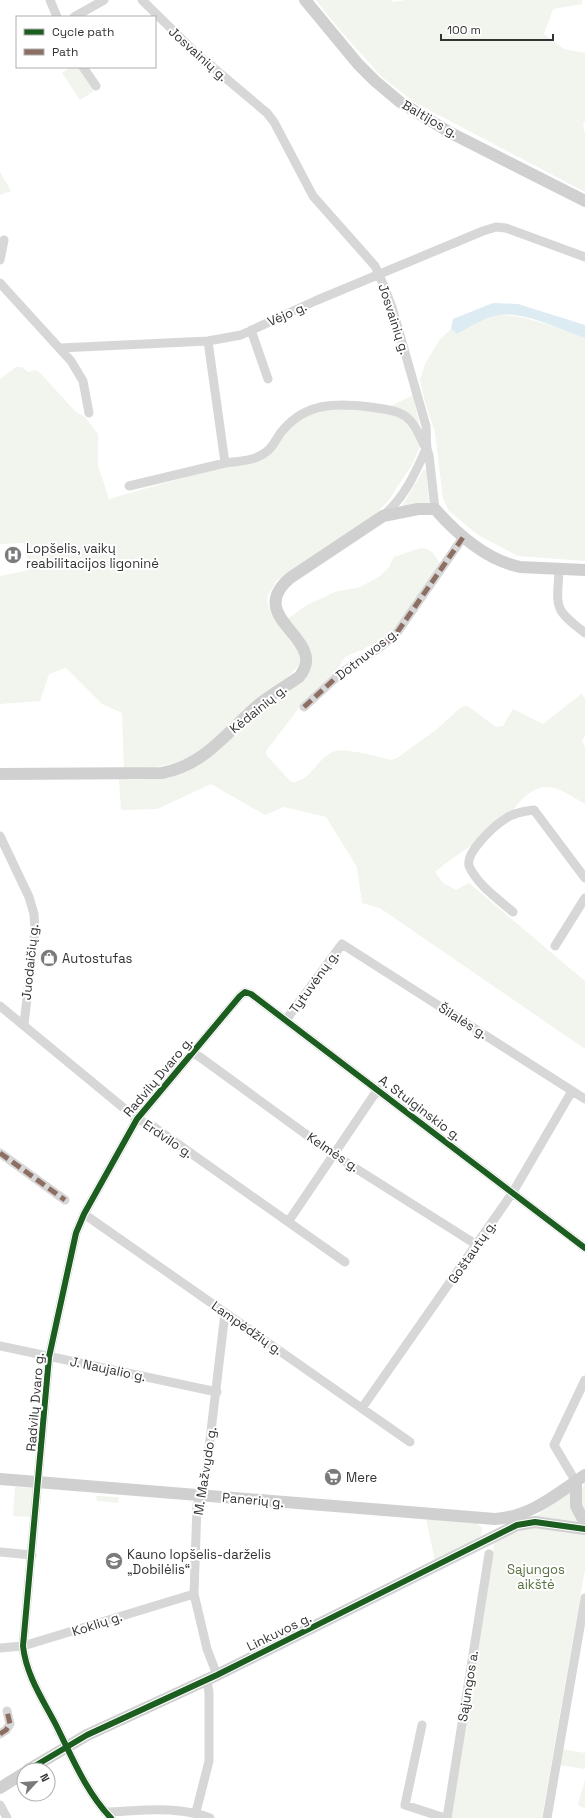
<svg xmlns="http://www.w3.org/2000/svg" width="585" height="1818" viewBox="0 0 585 1818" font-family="'Space Grotesk',sans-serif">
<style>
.green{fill:#f1f5ed}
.water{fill:#ddebf3}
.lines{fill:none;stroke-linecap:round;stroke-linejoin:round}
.street{stroke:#d7d7d7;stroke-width:9}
.secondary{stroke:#d0d0d0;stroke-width:12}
.quiet{stroke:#8d6e63;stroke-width:5;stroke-dasharray:10 5;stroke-linecap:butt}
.cycleway-casing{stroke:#fff;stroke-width:8}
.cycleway{stroke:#1b5e20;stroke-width:6}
.labels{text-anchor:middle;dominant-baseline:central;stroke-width:4;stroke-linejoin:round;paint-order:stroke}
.street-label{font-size:13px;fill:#333;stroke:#fff}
.poi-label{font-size:13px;fill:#333;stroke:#fff;text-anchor:start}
.park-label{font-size:13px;fill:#56703f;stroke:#fff}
</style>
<rect width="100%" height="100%" fill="#fff"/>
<!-- green -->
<path class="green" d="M316,0H391L392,2L406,0H582V4L553,9L544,34L564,49L585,53V121L583,124L585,135V192L414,102L382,77L338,28Z
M71,67H78L94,91L80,100L62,73Z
M0,172L11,191L0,195Z
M499,315C532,316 554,328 585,338V561L518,556L478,535L449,511L443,499L435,432L425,402L420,380L425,364L440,339L451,329L457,334L481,321Z
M16,367H22L28,372L36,370L40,373L75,411L85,417L98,434V465L109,499L221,467L258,460L287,429L310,414L332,406L381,411L413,395L420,428V446L413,463L388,501L370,520L276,581C274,586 270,591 268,595C263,612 290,640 300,653L299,665L282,683L199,752C173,767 152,768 124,769L122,713L102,704L66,668L49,674L40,701L0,704V576L25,571L29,566L24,543L0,544V379Z
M424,469L426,470L429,503L402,506Z
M421,548C431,549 435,554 440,564L403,618L393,631L374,644L345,657L336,671L302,704L266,751L267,756L291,782C310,783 317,758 333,752C345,747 377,757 391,760L397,758L437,729L459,709L464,706L469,707L496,727L503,726L513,709L543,724L581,694L585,698V736L582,740L585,747V804C572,797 555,783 540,788C524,792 517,807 506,818C485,839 457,853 435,872L443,883L456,890L469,883L585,981V1049L380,908L362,903L357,867L326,817L284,807L265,815L211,784L157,809L121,810L119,779L133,780L169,778L186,772L210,756L299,682L307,671L287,619L307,605L335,592L360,587L380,576L389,567L394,557Z
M585,1482V1516C580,1503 579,1495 585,1482Z
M15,1487L34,1488L32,1517L13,1516Z
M570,1491L571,1507L581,1524L536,1516Z
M96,1496L119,1497L118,1503L97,1501Z
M426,1519L477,1523L482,1528L481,1536L435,1561Z
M535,1527L585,1533V1569L542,1818H450L495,1539L514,1530Z
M562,1749L585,1753V1769L559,1765Z
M585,1780V1808L581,1807L578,1804Z"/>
<!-- water -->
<path class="water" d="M493,303L518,304L585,325V338C560,330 525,311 499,315C484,318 470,327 457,334L451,329L453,319Z"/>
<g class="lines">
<!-- street -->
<path class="street" d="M50,0L57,17
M142,0L197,54L267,113L274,122L313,196L375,266L384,286L392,307L426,426C427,436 425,447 429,455L435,509
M74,17L104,0
M83,67L96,86
M0,260L4,240
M0,283L71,361L83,381L89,413
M251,330L268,379
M60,348L208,341L241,335L315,301L483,231L496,227L506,228L585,257
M225,463C239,461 255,461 266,452C274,447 277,436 283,430C307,402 337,403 370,407C409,412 410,415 426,449C415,474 404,498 383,516
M129,486L225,463L208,341
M559,570C557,609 553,608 585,633
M304,707L340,674L379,648L396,634L464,536
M0,836L29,897L34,914L35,930L24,1024
M513,912C498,899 479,886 470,868C462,855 494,826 505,819C513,813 525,811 534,810L585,878
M555,946L585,898
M0,1006L137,1119L151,1125L345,1262
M286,1020L342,944L585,1099
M193,1052L333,1154L477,1245
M0,1153L65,1200
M84,1214L410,1442
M288,1222L378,1089
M0,1346L217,1392
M362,1408L513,1192L572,1091
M576,1482L554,1445L585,1380
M0,1552L32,1555
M0,1648L23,1646L194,1594
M217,1675L207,1649L194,1594L197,1505L204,1490L225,1313
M422,1725L405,1805L445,1818
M0,1734L6,1730L10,1724L7,1711
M0,1805L7,1818
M105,1812C140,1811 177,1805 210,1818
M196,1812L209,1761V1693L207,1680
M111,1818C86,1792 72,1757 56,1725C43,1700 26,1675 23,1646L49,1357L76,1233L84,1214L137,1119L240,996L245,992L251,994L585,1248
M447,1818L489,1554
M547,1818L585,1598"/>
<!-- secondary -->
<path class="secondary" d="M305,0L358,64L375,81L400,102L449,132L585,201
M0,774L162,773C205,765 227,732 258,705C271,695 286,686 299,677C331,639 242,619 290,578L383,516L418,509H435C457,534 487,560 520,567L585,570
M0,1479L495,1519C530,1517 557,1494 585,1475
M576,1482V1506L585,1523
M28,1770L87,1735L217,1675L517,1525L535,1522L585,1529
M0,1788L24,1773"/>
<!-- quiet -->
<path class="quiet" d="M304,707L340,674L379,648L396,634L464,536
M0,1153L65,1200
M0,1734L6,1730L10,1724L7,1711"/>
<defs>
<path id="cycleway" d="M28,1770L87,1735L217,1675L517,1525L535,1522L585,1529
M111,1818C86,1792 72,1757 56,1725C43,1700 26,1675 23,1646L49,1357L76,1233L84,1214L137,1119L240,996L245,992L251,994L585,1248"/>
</defs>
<!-- cycleway casing -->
<use href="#cycleway" class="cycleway-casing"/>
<!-- cycleway -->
<use href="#cycleway" class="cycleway"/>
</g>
<!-- icons -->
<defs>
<symbol id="hospital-disc" viewBox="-11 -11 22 22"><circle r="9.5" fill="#7a7a7a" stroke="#fff"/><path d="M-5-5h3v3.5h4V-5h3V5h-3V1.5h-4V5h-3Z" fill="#fff"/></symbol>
<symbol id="shop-disc" viewBox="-11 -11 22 22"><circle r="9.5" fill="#7a7a7a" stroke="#fff"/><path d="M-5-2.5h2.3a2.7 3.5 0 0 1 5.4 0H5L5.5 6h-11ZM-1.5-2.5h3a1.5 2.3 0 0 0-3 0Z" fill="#fff"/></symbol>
<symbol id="supermarket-disc" viewBox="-11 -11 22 22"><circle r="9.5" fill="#7a7a7a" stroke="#fff"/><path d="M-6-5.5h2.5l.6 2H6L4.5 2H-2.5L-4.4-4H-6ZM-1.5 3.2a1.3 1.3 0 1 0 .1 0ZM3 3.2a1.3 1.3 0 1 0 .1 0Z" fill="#fff"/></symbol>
<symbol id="school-disc" viewBox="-11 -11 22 22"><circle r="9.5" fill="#7a7a7a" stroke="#fff"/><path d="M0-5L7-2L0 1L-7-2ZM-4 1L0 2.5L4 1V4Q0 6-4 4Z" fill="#fff"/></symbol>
</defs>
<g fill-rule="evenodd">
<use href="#hospital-disc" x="3" y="545" width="20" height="20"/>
<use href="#shop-disc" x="39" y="948" width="20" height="20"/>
<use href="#supermarket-disc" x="323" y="1467" width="20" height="20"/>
<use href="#school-disc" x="104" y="1551" width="20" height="20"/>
</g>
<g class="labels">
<!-- street labels -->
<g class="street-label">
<text transform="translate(198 54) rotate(42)">Josvainių g.</text>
<text transform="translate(430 119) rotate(30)">Baltijos g.</text>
<text transform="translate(287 314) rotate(-24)">Vėjo g.</text>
<text transform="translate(394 319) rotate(72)">Josvainių g.</text>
<text transform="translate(367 654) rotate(-38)">Dotnuvos g.</text>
<text transform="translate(258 709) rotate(-39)">Kėdainių g.</text>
<text transform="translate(30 962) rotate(-84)">Juodaičių g.</text>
<text transform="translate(314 982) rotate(-54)">Tytuvėnų g.</text>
<text transform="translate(463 1021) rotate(32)">Šilalės g.</text>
<text transform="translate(158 1077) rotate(-50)">Radvilų Dvaro g.</text>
<text transform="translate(420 1108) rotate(37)">A. Stulginskio g.</text>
<text transform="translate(168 1139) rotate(34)">Erdvilo g.</text>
<text transform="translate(333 1152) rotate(34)">Kelmės g.</text>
<text transform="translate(472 1252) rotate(-55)">Goštautų g.</text>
<text transform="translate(247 1328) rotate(35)">Lampėdžių g.</text>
<text transform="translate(108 1369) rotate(12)">J. Naujalio g.</text>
<text transform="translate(35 1402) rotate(-85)">Radvilų Dvaro g.</text>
<text transform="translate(205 1471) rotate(-81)">M. Mažvydo g.</text>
<text transform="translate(253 1500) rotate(5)">Panerių g.</text>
<text transform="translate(97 1624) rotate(-18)">Koklių g.</text>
<text transform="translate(279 1632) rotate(-26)">Linkuvos g.</text>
<text transform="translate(468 1686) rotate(-81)">Sąjungos a.</text>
</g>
<!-- poi labels -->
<g class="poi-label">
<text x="26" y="548">Lopšelis, vaikų<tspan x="26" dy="15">reabilitacijos ligoninė</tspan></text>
<text x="62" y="958">Autostufas</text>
<text x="346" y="1477">Mere</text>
<text x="127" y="1554">Kauno lopšelis-darželis<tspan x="127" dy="15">„Dobilėlis“</tspan></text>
</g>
<!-- park labels -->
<g class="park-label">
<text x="536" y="1569">Sąjungos<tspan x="536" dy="15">aikštė</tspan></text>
</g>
</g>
<!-- legend -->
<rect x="16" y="16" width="140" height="52" fill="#ffffff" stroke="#adadad"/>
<rect x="24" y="29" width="20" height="6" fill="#1b5e20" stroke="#adadad"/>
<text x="52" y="36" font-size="12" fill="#333333">Cycle path</text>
<rect x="24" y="49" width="20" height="6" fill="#8d6e63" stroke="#adadad"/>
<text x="52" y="56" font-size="12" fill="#333333">Path</text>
<!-- north arrow -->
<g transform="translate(36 1782) rotate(64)"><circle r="19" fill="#ffffff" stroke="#adadad"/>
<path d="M0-3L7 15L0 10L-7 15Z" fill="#7a7a7a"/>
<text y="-6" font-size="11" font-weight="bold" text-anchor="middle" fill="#333333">N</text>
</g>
<!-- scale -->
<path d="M441 34v6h112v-6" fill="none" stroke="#333333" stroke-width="2"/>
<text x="447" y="34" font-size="12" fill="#333333" stroke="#ffffff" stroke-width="3" paint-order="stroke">100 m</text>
</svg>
